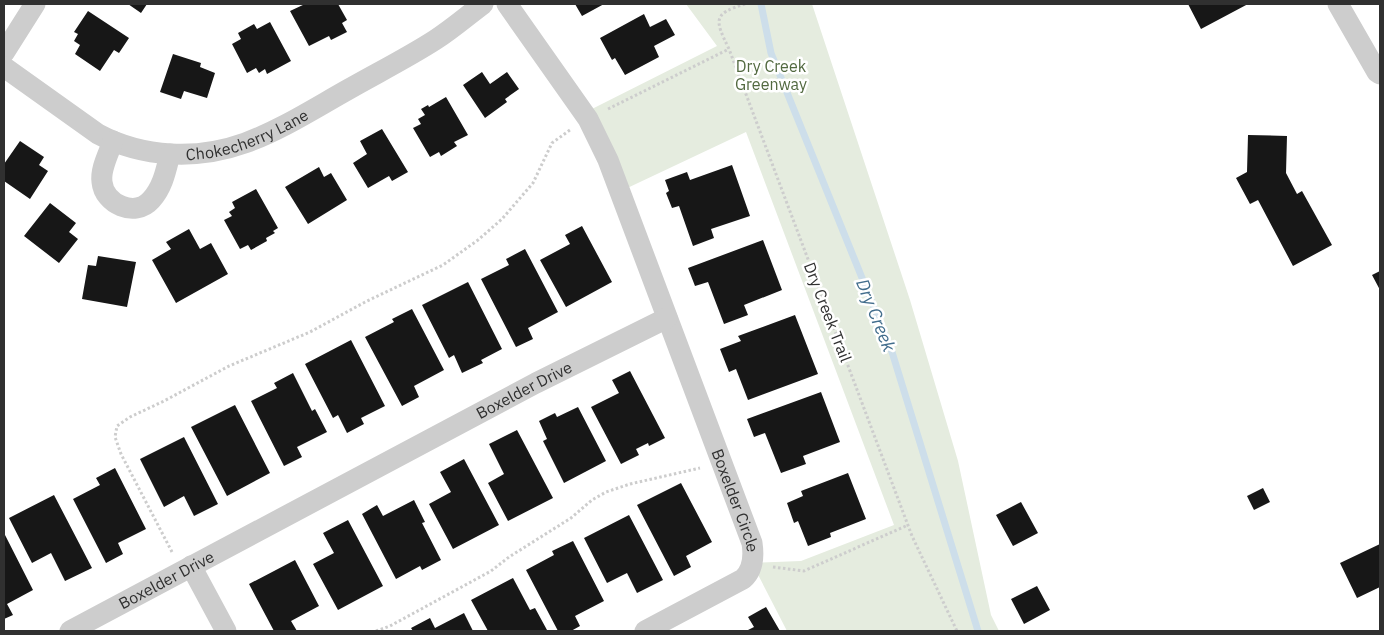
<svg xmlns="http://www.w3.org/2000/svg" width="1384" height="635" viewBox="0 0 1384 635" font-family="'IBM Plex Sans',sans-serif">
<style>
.green{fill:#e5ecdf}
.lines{fill:none;stroke-linecap:round;stroke-linejoin:round}
.stream{stroke:#cddeea;stroke-width:7}
.building{fill:#171717}
.path{stroke:#cdcdcd;stroke-width:3;stroke-dasharray:2.5 2.5;stroke-linecap:butt}
.street{stroke:#cdcdcd;stroke-width:21}
.labels{text-anchor:middle;dominant-baseline:central;stroke-width:5;stroke-linejoin:round;paint-order:stroke}
.park-label{font-size:16px;fill:#526940;stroke:#fff}
.street-label{font-size:16px;fill:#303030;stroke:#fff}
.water-label{font-size:18px;font-style:italic;fill:#436e8d;stroke:#fff}
</style>
<rect width="100%" height="100%" fill="#fff"/>
<!-- green -->
<path class="green" d="M686,4H812L910,300L958,461L991,615L999,631H787L752,563L801,561L894,525L746,132L621,191L584,113L717,46Z"/>
<g class="lines">
<!-- stream -->
<path class="stream" d="M761,4L771,53L892,352L978,631"/>
</g>
<!-- building -->
<path class="building" d="M128,4H147L141,13Z
M305,4H338L347,20L342,23L347,32L331,40L329,36L309,46L290,11Z
M575,4H604L582,16Z
M1188,4H1248L1201,29Z
M88,11L129,38L119,53L114,50L100,71L75,54L80,45L74,41L78,34L74,32Z
M644,14L650,27L666,19L675,35L654,46L659,57L625,75L615,58L612,60L600,38Z
M270,22L291,61L267,74L265,69L259,73L256,68L247,73L232,44L241,39L238,33L254,24L257,29Z
M173,54L201,63L200,67L215,73L207,98L184,91L181,99L160,92Z
M482,72L490,84L507,72L519,89L505,99L507,102L485,118L463,85Z
M446,97L468,135L454,142L457,146L441,156L439,152L430,157L413,128L421,124L418,119L425,115L421,109L428,105L429,107Z
M382,129L408,172L392,181L389,176L368,188L353,163L367,154L360,141Z
M1248,135L1287,136L1286,173L1297,194L1302,191L1332,245L1293,266L1258,200L1250,204L1236,178L1247,172Z
M20,141L44,157L39,165L48,171L30,199L4,181V164Z
M732,165L750,216L711,229L714,238L693,246L679,206L672,208L666,193L669,191L665,180L687,172L690,180Z
M319,167L324,177L331,173L347,200L308,224L285,187Z
M256,189L278,228L273,231L275,233L266,238L267,241L251,250L248,245L240,249L224,220L232,216L229,212L235,208L232,202Z
M50,203L76,223L69,232L78,239L59,263L24,236Z
M582,226L612,282L566,307L540,260L570,244L565,235Z
M189,229L200,249L211,243L228,274L176,303L152,260L171,249L166,242Z
M763,240L782,290L744,305L748,315L724,324L708,282L695,286L688,268Z
M525,249L558,312L528,328L533,339L516,347L481,279L509,265L506,259Z
M98,256L136,262L127,307L82,299L88,265L96,266Z
M1380,271V290L1372,275Z
M468,282L502,349L481,360L483,363L462,373L454,355L449,358L422,305Z
M412,309L444,370L414,386L419,397L402,406L365,337L394,322L392,319Z
M795,315L818,374L748,400L736,369L729,372L720,349L741,341L738,336Z
M351,340L385,406L361,418L364,424L347,433L338,415L333,418L305,364Z
M630,371L665,438L649,446L648,443L636,449L639,455L621,464L591,407L619,393L612,380Z
M293,373L312,411L315,409L327,432L297,447L302,457L284,466L251,401L277,388L274,383Z
M821,392L840,442L803,456L806,464L781,473L765,433L754,437L747,419Z
M235,405L270,473L227,496L191,427Z
M578,407L606,461L564,483L543,441L547,439L539,421L555,413L557,417Z
M517,430L553,498L508,521L488,483L504,474L489,444Z
M184,437L218,504L194,516L184,496L164,507L140,459Z
M464,459L499,525L453,549L429,504L451,492L440,472Z
M115,468L146,529L118,543L123,554L106,563L73,499L100,485L96,478Z
M848,473L866,519L830,533L831,537L808,546L798,521L794,523L787,503L803,496L801,491Z
M681,483L712,542L686,556L691,567L674,576L637,505Z
M1263,488L1270,502L1254,510L1247,496Z
M54,495L92,568L65,581L51,553L32,563L9,518Z
M414,500L425,522L422,523L441,560L422,570L420,566L396,579L362,514L377,505L383,516Z
M1021,502L1038,533L1013,546L996,515Z
M629,515L663,580L637,593L627,573L607,583L584,538Z
M348,520L383,586L338,610L313,564L334,553L323,533Z
M4,533L33,590L7,604L13,615L4,619Z
M573,541L604,601L575,616L580,626L571,631H558L526,570L554,555L552,551Z
M1380,544V587L1357,598L1340,563Z
M295,560L319,606L291,621L297,631H274L249,584Z
M513,578L530,610L535,608L547,630L488,631L471,600Z
M1037,586L1050,610L1024,624L1011,599Z
M766,607L780,631H746L754,627L748,617Z
M464,613L473,631H413L411,628L430,618L435,628Z"/>
<g class="lines">
<!-- path -->
<path class="path" d="M745,4C712,14 715,20 729,49L912,536L957,631
M608,109L729,49
M172,552L121,454L115,437L117,426L130,417L164,401L229,366L310,332L367,301L443,265L478,240L502,219L533,183L552,143L570,130
M773,567L804,571L908,525
M376,631L390,626L491,571L509,557L571,518L592,500L606,492L630,484L700,468"/>
<!-- street -->
<g class="street">
<path id="s1" d="M507,4L588,119L608,160L752,543C754,556 753,570 743,579L645,631"/>
<path d="M1338,4L1377,72L1380,74"/>
<path d="M4,53L35,4"/>
<path id="s2" d="M4,67L98,134C143,158 198,160 245,143C281,130 315,108 349,89C377,73 407,58 435,40C452,29 467,16 483,4"/>
<path d="M113,141C109,153 100,169 102,182C104,204 135,218 151,200C163,187 166,170 170,154"/>
<path d="M191,566L226,631"/>
<path id="s3" d="M70,631L536,383L667,318"/>
</g>
</g>
<g class="labels">
<!-- park labels -->
<g class="park-label">
<text x="771" y="66">Dry Creek<tspan x="771" dy="18">Greenway</tspan></text>
</g>
<!-- street labels -->
<g class="street-label">
<text stroke="none"><textPath href="#s2" startOffset="271">Chokecherry Lane</textPath></text>
<text transform="translate(828 312) rotate(69)">Dry Creek Trail</text>
<text stroke="none"><textPath href="#s3" startOffset="514">Boxelder Drive</textPath></text>
<text stroke="none"><textPath href="#s1" startOffset="550">Boxelder Circle</textPath></text>
<text stroke="none"><textPath href="#s3" startOffset="109">Boxelder Drive</textPath></text>
</g>
<!-- water labels -->
<g class="water-label">
<text transform="translate(876 315) rotate(68)">Dry Creek</text>
</g>
</g>
<!-- border -->
<rect width="1384" height="635" fill="none" stroke="#303030" stroke-width="10"/>
</svg>
